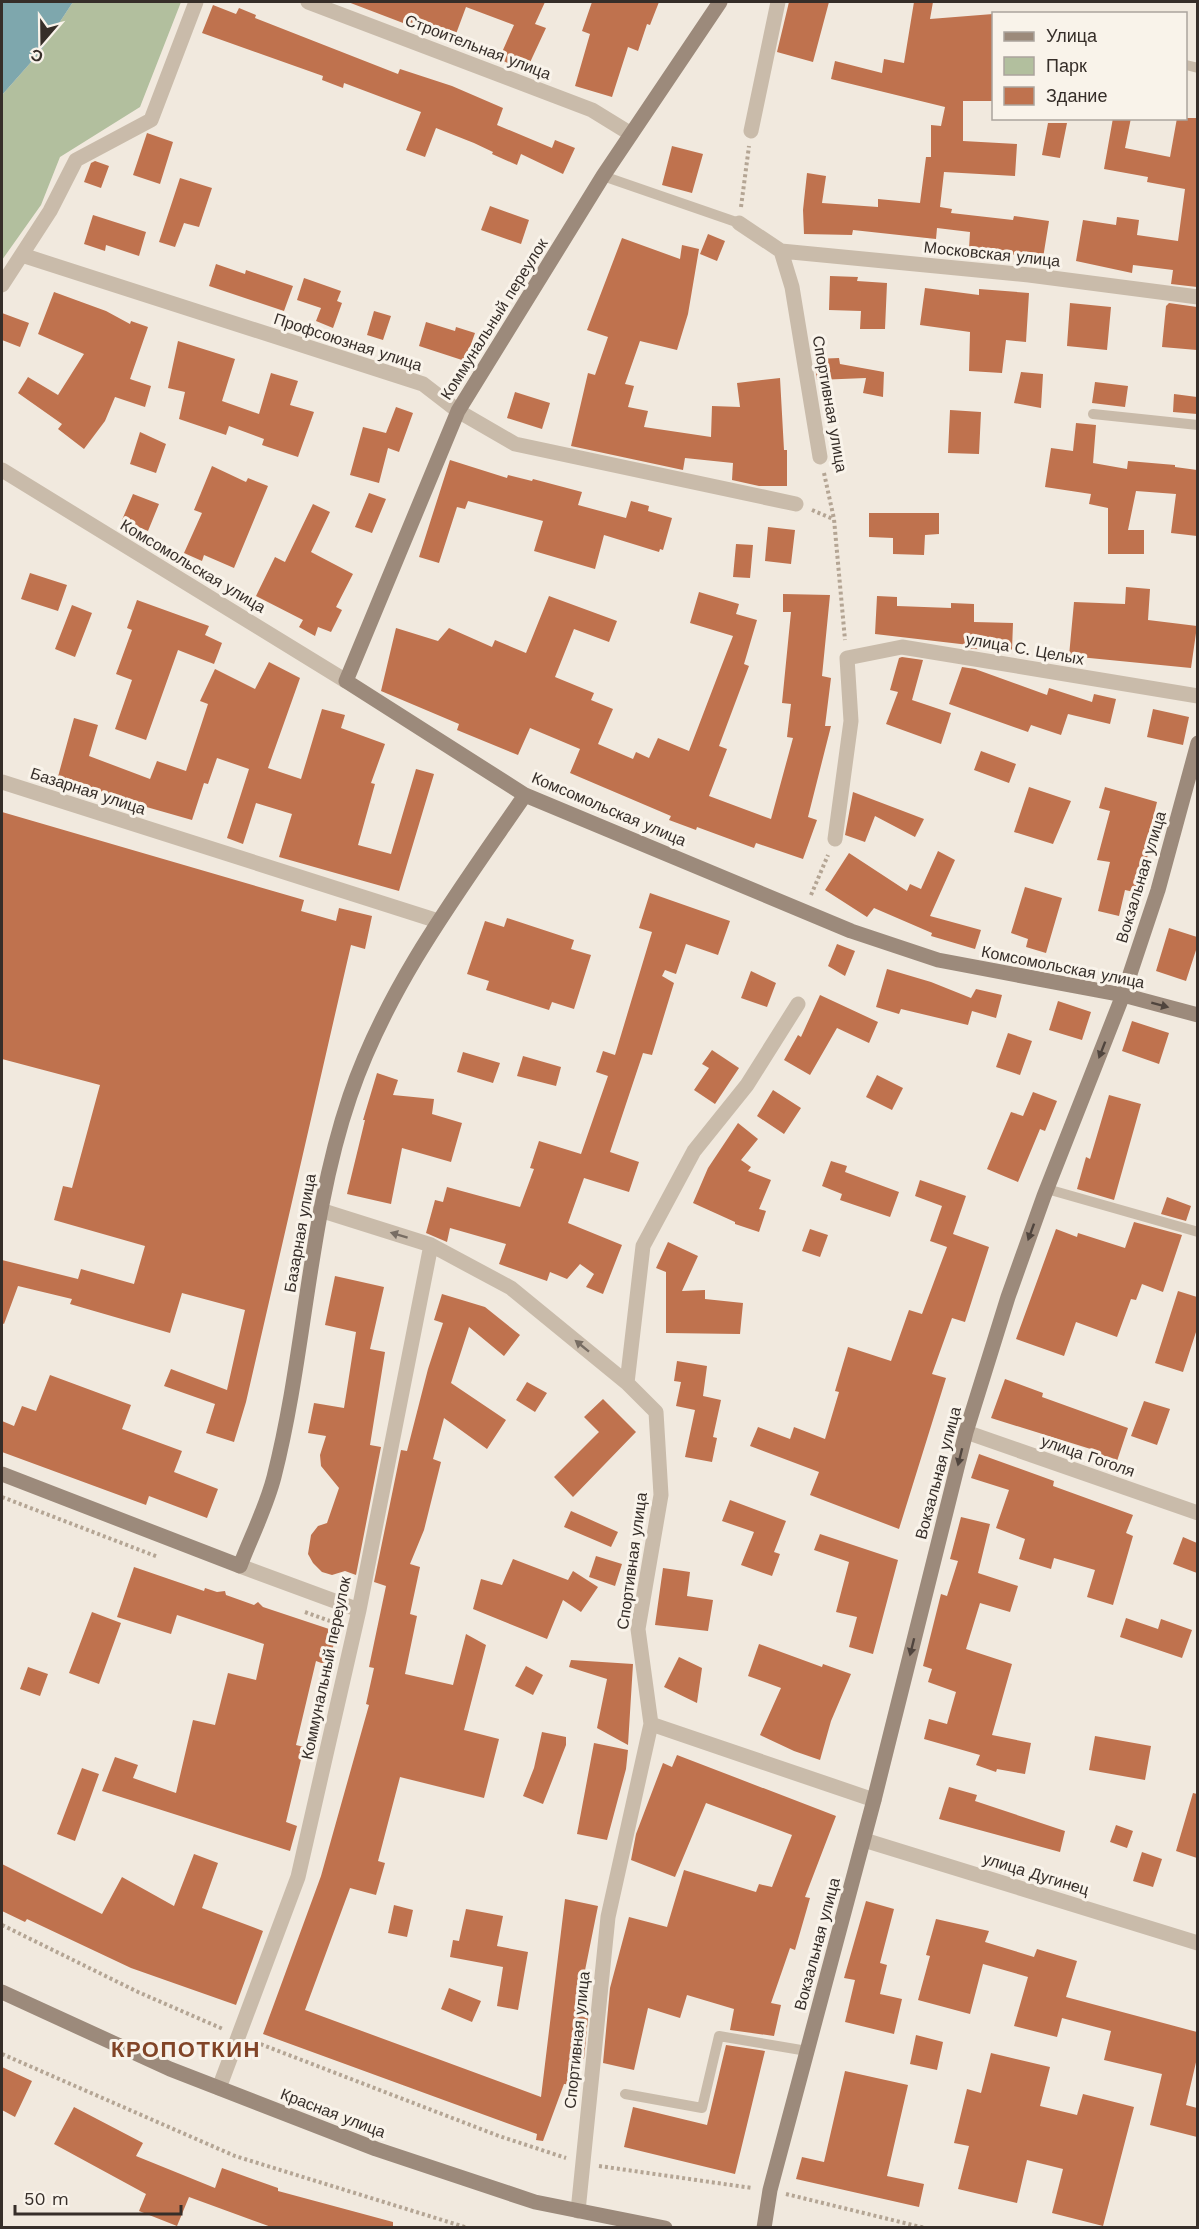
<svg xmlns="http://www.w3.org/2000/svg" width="1199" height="2229" viewBox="0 0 1199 2229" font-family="'Work Sans',sans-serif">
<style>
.green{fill:#b2bf9e}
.water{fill:#7ea7ad}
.building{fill:#bf724e}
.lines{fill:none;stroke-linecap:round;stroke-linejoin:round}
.path{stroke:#b4a594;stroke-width:4;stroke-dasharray:3 3;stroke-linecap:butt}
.lane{stroke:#c9bbaa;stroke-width:10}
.street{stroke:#c9bbaa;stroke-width:15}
.secondary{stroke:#9c8a7b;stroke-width:15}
.oneway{fill:#50453e}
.oneway2{fill:#786d63}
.labels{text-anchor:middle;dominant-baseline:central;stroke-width:6;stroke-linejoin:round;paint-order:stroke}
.street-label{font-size:16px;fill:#362e29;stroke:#f9f3ea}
.district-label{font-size:22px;font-weight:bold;letter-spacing:1.5px;fill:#814427;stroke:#f9f3ea}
</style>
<rect width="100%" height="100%" fill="#f1e9de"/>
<!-- green -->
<path class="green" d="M73,2H181L140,107L60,157L41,205L2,260V95L40,52Z"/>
<!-- water -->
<path class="water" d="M2,2H73L40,52L2,95Z"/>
<!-- building -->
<path class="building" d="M348,2H545L535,24L546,28L526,71L499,59L514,25L466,7L453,42Z
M592,2H659L650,25L647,24L638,51L628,47L612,97L575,86L590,34L582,31Z
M789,2H829L813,62L777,52Z
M914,2H933L930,19L993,14V101H963V141L1017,144L1015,176L944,172L940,207L952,209L951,213L1013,220L1014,216L1049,221L1043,258L969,249L970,232L937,228L936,239L853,230L852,235L804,234L803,210L807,173L826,176L822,203L878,207V199L920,203L926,157H931V125L941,126L945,107L831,79L835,61L882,73L884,59L904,63Z
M213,5L236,14L239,8L256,15L255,18L398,74L400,69L452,86L503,108L497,125L552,148L555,140L575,148L563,174L521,154L517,165L492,154L493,152L474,143L436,128L425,157L406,150L421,112L344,83L343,88L322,80L323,76L202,33Z
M1113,118H1131L1125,148L1170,157L1177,118H1197V287L1171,284L1173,270L1133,265L1132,273L1076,261L1083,220L1116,225L1117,217L1139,220L1137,235L1178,241L1185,189L1147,182L1148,177L1104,169Z
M1048,123H1067L1060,158L1042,155Z
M147,133L173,142L160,184L133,175Z
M672,146L703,154L692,193L662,185Z
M95,161L109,166L101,188L84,182L91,163Z
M180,178L212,188L199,227L184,223L175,247L159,242Z
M490,206L529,220L521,244L481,230Z
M93,215L146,232L139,256L106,245L105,251L84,244Z
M708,234L725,241L717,261L700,254Z
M622,238L680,259L682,245L699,249L688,314L677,350L640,341L625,384L634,386L628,407L648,411L644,427L711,437L712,406L740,407L737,383L780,378L784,450H787V486H759L732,480L733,463L685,458L683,470L571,446L588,373L595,375L608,337L587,330Z
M216,264L245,274L246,270L293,286L284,311L209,286Z
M830,276L858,277L857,281L887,283L885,329H860L861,311L829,310Z
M304,278L341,291L337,301L342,303L333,328L316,321L321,308L297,300Z
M925,288L979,295V289L1029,293L1026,342L1006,340L1002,373L969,371L970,332L920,325Z
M54,292L106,311L130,324L131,321L148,327L130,379L151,386L145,407L115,397L105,421L84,449L58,429L62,424L18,393L28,377L58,395L84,354L38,334Z
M1070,303L1111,307L1107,350L1067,346Z
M1169,303L1197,307V350L1162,347L1166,306Z
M374,311L391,316L383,340L367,335Z
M2,313L29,323L20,347L2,340Z
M426,322L455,331L456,327L475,333L465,361L419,346Z
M178,341L235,359L222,401L259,414L271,373L298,381L290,405L314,412L298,457L262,445L264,439L229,426L226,435L179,419L185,392L168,388Z
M839,358L840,364L884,372L883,397L863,393L866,378L817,380L814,359Z
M1021,372L1043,374L1041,408L1014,403Z
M1095,382L1128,386L1125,407L1092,403Z
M515,392L550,403L542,429L507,418Z
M1174,394L1197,397V414L1173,412Z
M396,407L413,413L399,452L388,448L379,483L350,475L363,427L386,433Z
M950,410L981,412L979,454L948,453Z
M1076,423L1096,425L1093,463L1127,469L1128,461L1175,465V467L1197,470V536L1171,533L1176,494L1136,491L1128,530H1144V554H1108V508L1089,504L1091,494L1045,487L1051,448L1073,451Z
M140,432L166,444L156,473L130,464Z
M450,460L507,478L508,475L532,481L533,479L582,492L578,505L626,518L631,501L649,506L648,511L672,518L663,550L660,549L659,552L604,535L595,569L534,551L543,521L468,501L465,509L457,507L439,563L419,557Z
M212,466L246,482L248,478L268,486L234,568L204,555L202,561L184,553L202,513L194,510Z
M369,493L386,499L372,533L355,527Z
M133,494L159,504L148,531L122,520Z
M313,504L330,512L311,552L353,574L336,607L342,610L331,632L318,627L315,636L299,627L303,620L256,596L275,557L285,562Z
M869,513H939V534L925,535L924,555L893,554V538L869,537Z
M768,527L795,530L791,564L765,561Z
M736,544L753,545L750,578L733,577Z
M30,573L67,585L58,611L21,599Z
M1126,587L1150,589L1148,620L1197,626L1191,668L1069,656L1074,602L1125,604Z
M699,592L739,604L736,614L757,620L744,664L749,666L719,746L727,749L709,796L771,819L793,738L787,737L791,704L782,703L791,612H783V594L830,595L822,676L831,678L825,726H831L808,817L817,820L803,859L756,843L754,848L697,827L696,830L669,820L671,816L570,773L580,749L530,728L518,755L457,730L459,724L381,691L396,628L438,641L449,628L492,647L495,640L526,653L549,596L617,621L609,642L574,629L555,677L594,693L591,700L613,709L598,744L633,759L636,752L649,758L658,738L689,751L733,636L690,623Z
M877,596L897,597V606L951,608V603L974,604V622L1013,623L1012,650L973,649L968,648L969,645L875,634Z
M137,600L209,626L205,635L222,643L214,664L178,650L146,740L115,729L132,680L116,674L132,630L127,628Z
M72,605L92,613L75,657L55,649Z
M902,657L923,660L912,700L951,713L941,744L886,724L898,692L890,690L899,658Z
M269,662L300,678L268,768L301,779L322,709L345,715L341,728L385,744L371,783L375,784L358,845L391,854L416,769L434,774L399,891L279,857L292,814L256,803L243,844L227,838L249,769L217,758L208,784L204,783L192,820L129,802L81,784L80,790L56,784L74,718L98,725L89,756L150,779L157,761L186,771L208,704L200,701L215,669L255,689Z
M962,667L975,669L1047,695L1049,688L1092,702L1094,694L1116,699L1110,724L1068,714L1061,735L1031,725L1028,732L949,704Z
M1153,709L1189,717L1183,745L1147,737Z
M981,751L1016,764L1009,783L974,770Z
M1029,787L1071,801L1053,844L1014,832Z
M1105,787L1157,802L1149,834L1153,835L1143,874L1147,875L1143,894L1125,890L1119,916L1098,911L1110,862L1097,860L1110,811L1099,808Z
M853,792L924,819L915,837L875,816L865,842L845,835Z
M2,812L304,900L301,911L336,921L339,908L372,916L365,949L351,945L246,1402L234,1442L206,1433L215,1404L164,1386L171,1369L227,1390L245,1310L182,1293L170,1333L70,1304L72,1299L18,1286L4,1324L2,1323V1260L78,1279L81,1269L134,1284L145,1246L54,1220L63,1186L72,1188L100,1085L2,1059Z
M938,851L955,860L930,916L981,930L975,949L931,936L932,933L874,908L867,917L825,890L849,853L907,891L910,884L921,889Z
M1025,887L1062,898L1046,953L1026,947L1028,939L1011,933Z
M650,893L730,921L718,955L686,944L676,974L665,970L662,976L674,983L652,1055L643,1053L610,1152L639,1162L629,1192L584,1178L568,1223L622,1245L603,1294L586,1287L594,1274L580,1264L567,1279L550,1272L547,1281L499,1264L506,1244L450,1228L447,1242L426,1233L435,1200L443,1202L447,1187L520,1207L534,1169L530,1168L539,1141L581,1154L608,1076L596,1072L603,1051L615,1055L652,932L639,928Z
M507,918L574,940L571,949L591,955L574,1009L552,1002L549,1010L486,990L489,981L467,974L485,921L504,927Z
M1169,928L1197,937V947L1186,981L1156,971Z
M837,944L855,951L845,976L828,966Z
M887,969L931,982L971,998L976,989L1002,995L996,1018L972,1011L968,1025L901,1009L899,1014L876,1007Z
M751,971L776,983L767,1007L741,998Z
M820,995L878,1022L869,1043L837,1028L810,1075L784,1060L798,1035L801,1037Z
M1058,1001L1091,1012L1082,1040L1049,1030Z
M1132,1021L1169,1033L1159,1064L1122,1051Z
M1008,1033L1032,1041L1020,1075L996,1067Z
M712,1050L739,1068L715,1104L694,1090L709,1068L702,1064Z
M463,1052L500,1063L493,1083L457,1072Z
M523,1056L561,1067L556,1086L517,1076Z
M377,1073L398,1080L393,1095L434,1099L432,1114L462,1123L451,1162L402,1148L391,1204L347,1194L365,1120H363Z
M877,1075L903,1088L892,1110L866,1097Z
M773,1090L801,1108L784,1134L757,1116Z
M1033,1092L1057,1101L1045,1131L1040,1129L1018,1182L987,1169L1011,1112L1023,1116Z
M1109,1095L1141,1104L1114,1200L1077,1189L1086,1157L1090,1159Z
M738,1123L758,1139L741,1160L751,1167L748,1171L771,1180L759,1209L766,1211L759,1232L735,1224V1222L693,1203L708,1168Z
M831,1161L847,1166L845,1172L899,1192L890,1217L840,1200L842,1194L822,1186Z
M920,1180L966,1196L953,1234L989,1247L965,1322L952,1318L932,1374L946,1378L899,1529L810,1495L819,1472L750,1446L758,1427L790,1439L794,1427L825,1439L839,1392L835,1391L848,1347L891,1361L909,1310L922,1314L947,1247L930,1241L942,1206L915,1196Z
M1167,1197L1191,1206L1186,1221L1161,1214Z
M1134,1222L1182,1235L1163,1292L1142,1284L1136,1300L1131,1299L1117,1337L1076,1322L1064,1356L1016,1339L1056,1229L1077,1237L1078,1233L1125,1248Z
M810,1229L828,1235L820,1257L802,1251Z
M668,1242L698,1256L682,1291L705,1290V1299L743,1303L740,1334L666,1333V1272L656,1268Z
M335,1276L384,1287L370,1349L385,1352L370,1445L381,1447L356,1575L345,1571L332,1575L322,1572L313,1563L308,1554L311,1535L318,1526L327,1523L339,1488L321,1466L320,1455L326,1436L308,1433L314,1403L344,1408L356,1332L325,1325Z
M1178,1291L1197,1297V1329L1183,1372L1155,1363Z
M442,1294L485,1307L520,1335L504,1356L469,1327L451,1383L506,1420L487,1449L444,1418L433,1459L441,1462L424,1530L410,1564L420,1567L410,1614L417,1616L405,1674L453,1685L466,1634L486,1645L464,1730L499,1739L484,1798L400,1777L378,1861L385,1863L376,1895L350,1888L305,2010L541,2097L565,1899L598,1906L576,2015L588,2018L584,2059L579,2058L575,2085L564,2084L543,2141L536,2140L537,2134L263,2034L321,1876L369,1705L366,1704L374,1668L369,1667L386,1586L374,1582L401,1450L407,1451L428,1369L443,1323L434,1320Z
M677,1361L707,1366L703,1396L721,1400L713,1437L717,1438L712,1462L685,1457L695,1410L676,1406L681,1382L674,1381Z
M50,1375L131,1405L122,1429L182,1451L174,1472L218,1489L207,1518L149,1496L146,1505L2,1452V1421L14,1426L22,1406L36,1411Z
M1005,1379L1043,1393L1042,1397L1128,1428L1117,1461L1096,1454L1097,1451L991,1418Z
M527,1382L547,1393L535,1412L516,1400Z
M603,1399L636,1432L573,1497L554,1477L599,1432L584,1417Z
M1144,1401L1170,1409L1157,1445L1131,1436Z
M979,1454L1054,1481L1053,1486L1133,1515L1126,1533L1133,1536L1113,1605L1087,1597L1095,1570L1054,1558L1051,1569L1019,1559L1025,1539L996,1528L1009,1490L971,1478Z
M730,1500L786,1521L774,1552L780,1554L772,1576L741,1565L754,1532L722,1521Z
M571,1511L618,1532L611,1547L564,1527Z
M961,1517L990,1524L978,1573L1018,1586L1010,1612L980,1603L966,1649L1012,1664L992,1735L1031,1743L1025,1774L997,1769L996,1772L976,1765L980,1755L924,1739L929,1719L947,1724L956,1692L928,1682L932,1669L923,1666L941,1594L947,1596L958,1561L950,1559Z
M820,1534L898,1560L873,1654L849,1647L857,1617L836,1612L849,1562L814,1550Z
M1183,1537L1197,1543V1573L1173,1564Z
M596,1556L622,1564L615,1586L589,1577Z
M513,1559L568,1580L573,1571L598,1587L581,1612L563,1600L547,1639L473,1609L481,1579L502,1585Z
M134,1567L204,1591L205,1588L217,1592L225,1591L226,1595L254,1605L258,1602L263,1607L338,1632L327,1665L316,1661L296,1745L304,1747L286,1822L297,1826L290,1851L102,1791L115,1757L138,1765L133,1778L176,1793L193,1720L215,1725L228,1673L256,1680L264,1644L177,1615L171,1634L117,1617Z
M663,1568L690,1572L687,1596L713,1600L708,1631L655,1625Z
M92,1612L121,1623L99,1684L69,1673Z
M1126,1618L1158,1629L1161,1619L1192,1630L1182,1658L1120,1637Z
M759,1644L822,1667L823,1664L851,1674L831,1721L820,1760L794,1751L760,1735L781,1688L748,1676Z
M679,1657L702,1668L697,1703L664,1687Z
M571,1660L633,1664L628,1745L597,1728L607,1679L569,1667Z
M526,1666L543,1675L533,1695L515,1686Z
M28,1667L48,1674L40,1696L20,1689Z
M542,1732L566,1737V1745L543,1804L523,1796L534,1768Z
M1095,1736L1151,1746L1145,1780L1089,1770Z
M594,1743L628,1750L626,1769L607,1840L577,1834Z
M677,1755L836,1816L805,1897L810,1898L795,1950L790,1948L771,2003L781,2005L774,2036L730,2030L734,2009L687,1995L680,2018L648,2008L634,2070L603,2063L610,1988L629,1917L667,1927L684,1870L756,1892L759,1884L772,1887L792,1835L706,1803L675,1877L631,1860L636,1834L663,1763L672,1767Z
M82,1768L99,1774L75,1841L57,1834Z
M949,1787L977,1795L975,1801L1065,1831L1060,1852L939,1819Z
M1193,1793L1197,1794V1858L1176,1851Z
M1116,1825L1133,1831L1127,1848L1110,1842Z
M1142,1852L1162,1859L1153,1887L1133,1881Z
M194,1854L218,1863L202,1908L263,1931L236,2005L131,1968L27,1919L25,1922L2,1911V1864L102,1914L122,1877L174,1906Z
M866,1901L894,1909L880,1963L887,1965L880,1994L902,1999L894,2034L845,2022L855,1980L844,1978Z
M394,1905L413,1910L407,1937L388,1933Z
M466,1909L503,1916L497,1946L528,1952L518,2010L497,2006L503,1967L450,1957L453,1940L459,1941Z
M936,1919L989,1931L985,1942L1034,1957L1037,1949L1077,1961L1066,1997L1197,2032V2058L1186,2105L1197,2108V2137L1150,2125L1162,2074L1104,2060L1111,2031L1062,2018L1057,2037L1014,2026L1028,1977L983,1964L970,2014L918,2000L930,1956L926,1955Z
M449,1988L481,2001L472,2022L441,2009Z
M916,2035L943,2042L937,2070L910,2064Z
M726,2045L765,2051L735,2174L624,2147L633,2107L707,2125Z
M991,2053L1050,2067L1040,2106L1077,2115L1083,2094L1134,2107L1103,2226L1052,2213L1063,2169L1027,2160L1017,2203L958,2189L969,2146L954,2143L967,2089L981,2093Z
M2,2067L32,2081L15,2117L2,2110Z
M845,2071L908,2085L887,2176L924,2184L919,2207L796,2179L802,2157L824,2162Z
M74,2107L143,2143L136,2156L215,2188L222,2168L278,2188V2191L393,2222V2228H274L189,2197L177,2226L139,2211L146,2194L54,2144Z"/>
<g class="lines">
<!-- path -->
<path class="path" d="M741,207L749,146
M824,473L834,519L845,640
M812,510L833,519
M811,895L828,855
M2,1497L158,1557
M305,1612L338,1624
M2,1925L138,1992L223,2029
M255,2042L499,2136L566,2158
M2,2054L235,2156L468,2228
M599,2166L752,2188
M786,2194L925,2228"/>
<!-- lane -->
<path class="lane" d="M1186,65L1198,68
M603,176L739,223
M1093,414L1198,425
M1047,1189L1198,1232
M625,2094L702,2108L719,2036L807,2051"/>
<!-- street -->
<path class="street" d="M308,2L592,110L631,134
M751,131L778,2
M739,223L781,251L792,287L820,457
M781,251L1029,275L1198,297
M22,255L423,384L458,411L515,444L796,504
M2,285L50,211L76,160L151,120L196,2
M2,470L346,681
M2,782L438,921
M835,839L851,721L847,658L902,647L1198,696
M320,1210L431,1245L511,1288L627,1383L656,1412L661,1495L638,1629L651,1724L608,1917L578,2211
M627,1383L643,1246L694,1151L747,1085L798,1004
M966,1432L1198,1513
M240,1566L359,1610
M651,1724L874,1800
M864,1840L1198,1943
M219,2088L298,1877L359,1610L431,1245"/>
<!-- secondary -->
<path class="secondary" d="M720,2L603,176L458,411L346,681L525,795L851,931L938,960L1123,995L1198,1015
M2,1474L240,1566C251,1537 266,1508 274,1477C306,1351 308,1219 350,1096C388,985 459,891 525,795
M2,1992L170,2069L376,2149L535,2202L665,2228
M764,2228L770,2190L874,1800L966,1432L1008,1297L1044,1196L1123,995L1158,890L1198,743"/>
</g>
<!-- one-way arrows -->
<defs><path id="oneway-solid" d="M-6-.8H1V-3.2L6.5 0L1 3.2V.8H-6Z" transform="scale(1.5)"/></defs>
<g class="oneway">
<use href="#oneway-solid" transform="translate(1160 1005) rotate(15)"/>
<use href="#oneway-solid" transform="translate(1102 1050) rotate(111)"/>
<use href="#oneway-solid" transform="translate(1031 1232) rotate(110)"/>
<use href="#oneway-solid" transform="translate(960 1457) rotate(104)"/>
<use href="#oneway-solid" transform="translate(912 1647) rotate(104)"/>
</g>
<g class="oneway2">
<use href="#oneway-solid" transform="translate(399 1235) rotate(-163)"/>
<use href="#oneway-solid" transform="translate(582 1346) rotate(-141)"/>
</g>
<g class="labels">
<!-- street labels -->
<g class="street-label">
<text transform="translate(478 47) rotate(21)">Строительная улица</text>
<text transform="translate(992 254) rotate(6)">Московская улица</text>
<text transform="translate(494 319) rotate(-58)">Коммунальный переулок</text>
<text transform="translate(348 342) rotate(18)">Профсоюзная улица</text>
<text transform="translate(830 404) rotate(80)">Спортивная улица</text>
<text transform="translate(193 566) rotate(31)">Комсомольская улица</text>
<text transform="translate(1025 649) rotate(10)">улица С. Целых</text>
<text transform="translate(88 791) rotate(18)">Базарная улица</text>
<text transform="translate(609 809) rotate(23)">Комсомольская улица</text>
<text transform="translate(1141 877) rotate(-73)">Вокзальная улица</text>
<text transform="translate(1063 967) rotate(11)">Комсомольская улица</text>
<text transform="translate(300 1233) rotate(-80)">Базарная улица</text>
<text transform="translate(1088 1456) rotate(19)">улица Гоголя</text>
<text transform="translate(938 1473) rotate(-75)">Вокзальная улица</text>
<text transform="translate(632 1561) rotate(-82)">Спортивная улица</text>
<text transform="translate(326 1668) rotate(-78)">Коммунальный переулок</text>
<text transform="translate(1036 1874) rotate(17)">улица Дугинец</text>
<text transform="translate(817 1944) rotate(-75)">Вокзальная улица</text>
<text transform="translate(577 2040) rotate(-84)">Спортивная улица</text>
<text transform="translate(333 2113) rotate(21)">Красная улица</text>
</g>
<!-- district labels -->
<g class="district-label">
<text x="186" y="2049">КРОПОТКИН</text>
</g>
</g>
<!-- border -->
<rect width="1199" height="2229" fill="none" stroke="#362e29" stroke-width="6"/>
<!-- legend -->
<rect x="992" y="12" width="195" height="108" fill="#f9f3ea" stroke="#aba49d" stroke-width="1.5"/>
<rect x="1004" y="32" width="30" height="9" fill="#9c8a7b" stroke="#aba49d" stroke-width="1.5"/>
<text x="1046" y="42" font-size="18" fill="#362e29">Улица</text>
<rect x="1004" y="57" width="30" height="18" fill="#b2bf9e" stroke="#aba49d" stroke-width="1.5"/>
<text x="1046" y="72" font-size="18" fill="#362e29">Парк</text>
<rect x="1004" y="87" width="30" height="18" fill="#bf724e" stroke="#aba49d" stroke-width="1.5"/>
<text x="1046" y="102" font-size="18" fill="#362e29">Здание</text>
<!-- north arrow -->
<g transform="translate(42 42) rotate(200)" stroke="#f9f3ea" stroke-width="4.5" paint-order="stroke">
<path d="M0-4.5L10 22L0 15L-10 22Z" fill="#362e29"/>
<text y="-9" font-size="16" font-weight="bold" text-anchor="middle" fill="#362e29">С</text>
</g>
<!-- scale -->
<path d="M15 2205v9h166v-9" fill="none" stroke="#362e29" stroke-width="3"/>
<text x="24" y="2205" font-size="18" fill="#362e29" stroke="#f9f3ea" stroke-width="4.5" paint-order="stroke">50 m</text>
</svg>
